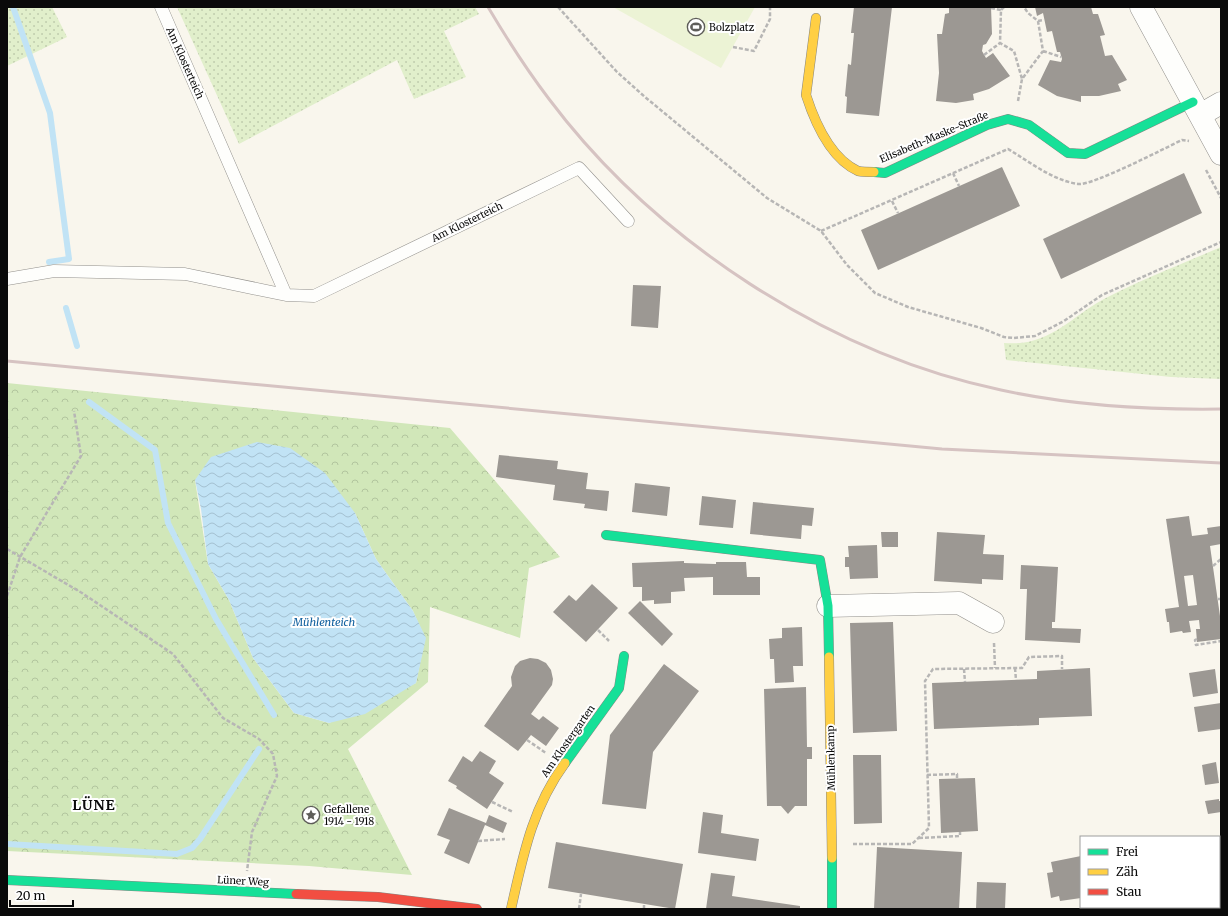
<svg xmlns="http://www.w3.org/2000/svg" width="1228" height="916" viewBox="0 0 1228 916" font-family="Merriweather,serif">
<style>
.green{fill:url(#green-dots)}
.forest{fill:url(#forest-crowns);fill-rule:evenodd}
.pitch{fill:#ecf3d5}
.water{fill:url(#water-waves)}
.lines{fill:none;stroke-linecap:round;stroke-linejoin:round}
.stream{stroke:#c1e3f5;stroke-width:6}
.building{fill:#9c9893;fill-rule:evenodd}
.lane-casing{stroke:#92908c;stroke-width:13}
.street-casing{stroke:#92908c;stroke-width:23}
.fast-casing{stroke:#888783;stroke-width:10}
.slow-casing{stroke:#888783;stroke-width:10}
.jam-casing{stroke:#888783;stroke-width:10}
.path{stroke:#b7b6b5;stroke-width:2.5;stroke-dasharray:4 2;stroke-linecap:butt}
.lane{stroke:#fefefc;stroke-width:12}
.street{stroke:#fefefc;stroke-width:22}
.fast{stroke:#16e098;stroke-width:9}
.slow{stroke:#ffcf43;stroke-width:9}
.jam{stroke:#f24e42;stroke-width:9}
.rail{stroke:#d6c3c2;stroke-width:3}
.labels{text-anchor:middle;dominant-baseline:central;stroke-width:4;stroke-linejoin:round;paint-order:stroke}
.poi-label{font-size:10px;fill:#0a0a0a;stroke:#fff;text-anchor:start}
.street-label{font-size:10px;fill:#0a0a0a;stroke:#fff}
.water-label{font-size:11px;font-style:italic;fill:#10609f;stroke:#fff}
.district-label{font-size:14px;font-weight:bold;letter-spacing:1px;fill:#0a0a0a;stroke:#fff}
</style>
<defs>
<pattern id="green-dots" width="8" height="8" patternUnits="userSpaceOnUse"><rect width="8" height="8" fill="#e1efcb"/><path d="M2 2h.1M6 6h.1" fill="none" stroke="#c0ccad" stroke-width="1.8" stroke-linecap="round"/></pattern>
<pattern id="forest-crowns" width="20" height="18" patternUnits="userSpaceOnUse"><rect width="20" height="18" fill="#d1e7b9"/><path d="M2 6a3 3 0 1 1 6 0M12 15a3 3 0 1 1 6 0" fill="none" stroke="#b2c59e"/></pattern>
<pattern id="water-waves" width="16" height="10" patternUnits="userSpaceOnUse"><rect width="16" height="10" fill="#c1e3f5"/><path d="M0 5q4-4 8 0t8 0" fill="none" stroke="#a4c1d1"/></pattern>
</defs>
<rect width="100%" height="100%" fill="#f9f6ed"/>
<!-- green -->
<path class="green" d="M7,7H52L67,37L7,66Z
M177,7H475L479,14L444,31L466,77L414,99L397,60L239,144Z
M1221,247V379L1171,377L1006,360L1004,343C1049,347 1069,318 1104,299C1142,279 1182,264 1221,247Z"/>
<!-- forest -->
<path class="forest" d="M7,383L450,428L560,557L529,568L520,638L430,607L428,682L348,749L412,875L309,866L7,851ZM195,480L355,513L376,559L413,611L425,638L416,683L329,723L294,713L253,658L229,600L208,564Z"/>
<!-- pitch -->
<path class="pitch" d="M613,7H755L721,68Z"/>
<!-- water -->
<path class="water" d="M257,442L290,448L325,473L355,513L376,559L413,611L426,638L416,683L365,714L329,723L294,713L253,658L229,600L208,564L201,509L195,480L211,457Z"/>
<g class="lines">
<!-- stream -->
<path class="stream" d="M13,7L50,113L69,259L49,262
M66,308L77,346
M89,402L155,450L168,523L216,619L274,715
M7,844L177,854L192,848L200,839L259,749"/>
</g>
<!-- building -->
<path class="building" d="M854,7H892L879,116L846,113L847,97L845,96L848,64L851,65L854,33H851Z
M949,7H991L992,34L986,44L983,45L982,51L986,58L993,53L1010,76L989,89L973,94L974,100L956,103L936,101L939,73L937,34H942L945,14L949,13Z
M1035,7H1091L1093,14H1098L1105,35L1100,36L1105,56L1112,55L1127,80L1118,84L1121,91L1099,96H1081V102L1057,96L1038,85L1050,60L1061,62L1062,59L1060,52H1057L1052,31L1047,32L1043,13L1037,16Z
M1002,167L1020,206L878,270L861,230Z
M1184,173L1202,213L1061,279L1043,239Z
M633,285L661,286L658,328L631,326Z
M499,455L558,461L557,469L588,473L586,489L609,491L607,511L584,508L585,504L553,500L555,485L496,477Z
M635,483L670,487L667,516L632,512Z
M702,496L736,500L733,528L699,525Z
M753,502L814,508L812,526L802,525L801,539L750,534Z
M1189,516L1192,536L1208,534L1207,528L1221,526V544L1210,546L1221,623V639L1197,642L1196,629H1200L1199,620L1189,621L1191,632L1183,633L1182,631L1170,633L1169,622H1167L1165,609L1179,607L1166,519ZM1193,575L1197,605L1188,606L1184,576Z
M881,532H898V547H882Z
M937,532L985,535L983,554L1004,555L1003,580L982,579V584L934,581Z
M877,545L878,578L850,579L849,567H845V557H849L848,546Z
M684,561V563L716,564V562H746L747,577H760V595H713V577L684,578L685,591L671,592V603L654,604V600L642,601V587H633L632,563Z
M1021,565L1058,567L1055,622H1052V628L1081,629L1080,643L1025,640L1027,589H1020Z
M592,584L618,608L586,642L553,612L569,595L576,601Z
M640,601L673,634L662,646L628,613Z
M893,622L897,731L853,733L850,623Z
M802,627L803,666H793L794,682L775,683L774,659H770L769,639L782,638V628Z
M530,658L538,659L546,663L551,670L553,679L552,685L531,714L539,720L543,716L559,728L546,746L531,735L518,751L484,726L512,686L511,677L515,666L520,661Z
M664,664L699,691L653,752L646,809L602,804L610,735Z
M1090,668L1092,716L1039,718V725L934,729L932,683L1037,679V671Z
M1215,669L1218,693L1193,697L1189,673Z
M806,687L807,747H812V759H807V806H795L788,814L781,806H767L764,689Z
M1221,703V729L1198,732L1194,707Z
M480,751L496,761L489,773L504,783L487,809L456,788L457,786L448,781L463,756L472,762Z
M853,755H881L882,823L854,824Z
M1216,762L1219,783L1205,785L1202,765Z
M975,778L978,831L941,833L939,779Z
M1219,799V801H1221V812L1208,814L1205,801Z
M449,808L486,823L489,815L507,823L503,833L485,825L469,864L444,853L450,840L437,835Z
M703,812L723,815L721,833L759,839L756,861L698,853Z
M556,842L683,864L675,909L548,888Z
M877,847L962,852L959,909H874Z
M1081,856V898L1060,901L1059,896L1051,898L1047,873L1053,872L1051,862Z
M711,873L735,876L732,896L800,906V909H706Z
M977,882L1006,883L1005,909H976Z"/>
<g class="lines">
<defs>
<path id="lane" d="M161,7L286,295
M7,279L54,271L185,274L286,295L314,296L579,168L628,221"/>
<path id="street" d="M1141,7L1221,154
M1200,115L1221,103
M828,606L959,603L993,622"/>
<path id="fast" d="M874,172L885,173L987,125L1008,119L1029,125L1068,153L1085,154L1193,102
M606,535L820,560L828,606L829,657
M565,763L619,688L624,656
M832,858V909
M7,880L296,894"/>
<path id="slow" d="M816,18L806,95C815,123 830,158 858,171C863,172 869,172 874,172
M829,657L832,858
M511,909C523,856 532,808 565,763"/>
<path id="jam" d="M296,894L378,897L477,909"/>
</defs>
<!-- lane casing -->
<use href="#lane" class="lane-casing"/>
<!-- street casing -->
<use href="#street" class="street-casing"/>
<!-- fast casing -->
<use href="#fast" class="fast-casing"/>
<!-- slow casing -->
<use href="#slow" class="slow-casing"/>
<!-- jam casing -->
<use href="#jam" class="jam-casing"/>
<!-- path -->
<path class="path" d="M558,7L617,72L645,97L767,198L821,231L847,265L875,293L908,307L981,328L1004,337L1014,338L1035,336L1064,321L1102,295L1221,242
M1004,7L1001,10L1000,43L1014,51L1022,79
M991,8L1001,10
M1038,21L1044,20
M733,47L754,51L770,19V7
M1043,51L1061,57
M984,55L1000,43
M1018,101L1022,79L1043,51L1038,21L1028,13L1024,7
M1206,170L1221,198
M953,173L959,186
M892,201L898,213
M821,231L1008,149C1030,162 1052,180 1078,184C1092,186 1165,148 1182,140L1189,141
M7,549L82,593L173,654L223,718L259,739L273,754L277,776L252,832L247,871
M1213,566L1221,559
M7,596L20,557L81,456L74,411
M1218,599H1221
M598,630L609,641
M1197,639L1195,640L1196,645L1221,641
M994,643L995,668
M1015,668L1016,680
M964,669L965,682
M527,740L546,753
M927,775L957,774V779
M492,802L513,812
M919,838L960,836V832
M478,841L505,839
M853,844H912L929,828L925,681L933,669L1022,668L1029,657L1062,656V669
M579,909L581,894
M644,909V905"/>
<!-- lane -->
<use href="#lane" class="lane"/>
<!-- street -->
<use href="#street" class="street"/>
<!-- fast -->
<use href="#fast" class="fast"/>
<!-- slow -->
<use href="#slow" class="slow"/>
<!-- jam -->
<use href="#jam" class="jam"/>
<!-- rail -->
<path class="rail" d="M488,7C507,39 527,70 549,99C655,240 828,354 1001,390C1074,406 1147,410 1221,409
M7,361L942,449L1221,463"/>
</g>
<!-- icons -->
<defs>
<symbol id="stadium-ring" viewBox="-11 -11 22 22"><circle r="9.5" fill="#fff" stroke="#5e5d59" stroke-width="1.5"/><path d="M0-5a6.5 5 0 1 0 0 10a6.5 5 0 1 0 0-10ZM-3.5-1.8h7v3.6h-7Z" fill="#5e5d59"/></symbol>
<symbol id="sight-ring" viewBox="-11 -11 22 22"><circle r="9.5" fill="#fff" stroke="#5e5d59" stroke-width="1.5"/><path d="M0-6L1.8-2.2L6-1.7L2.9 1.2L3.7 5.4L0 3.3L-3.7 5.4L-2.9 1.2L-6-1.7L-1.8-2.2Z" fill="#5e5d59"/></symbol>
</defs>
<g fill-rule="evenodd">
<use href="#stadium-ring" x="686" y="17" width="20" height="20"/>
<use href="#sight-ring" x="301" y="805" width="20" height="20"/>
</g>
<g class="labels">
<!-- poi labels -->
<g class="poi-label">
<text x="709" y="27">Bolzplatz</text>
<text x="324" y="809">Gefallene<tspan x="324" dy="12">1914 - 1918</tspan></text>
</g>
<!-- street labels -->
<g class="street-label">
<text transform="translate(185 63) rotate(66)">Am Klosterteich</text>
<text transform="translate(934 137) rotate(-23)">Elisabeth-Maske-Straße</text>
<text transform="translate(467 222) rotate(-26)">Am Klosterteich</text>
<text transform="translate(568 741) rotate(-55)">Am Klostergarten</text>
<text transform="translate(831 758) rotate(-91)">Mühlenkamp</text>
<text transform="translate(243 881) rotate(3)">Lüner Weg</text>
</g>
<!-- water labels -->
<g class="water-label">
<text x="324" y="622">Mühlenteich</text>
</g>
<!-- district labels -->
<g class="district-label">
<text x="94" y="805">LÜNE</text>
</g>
</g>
<!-- border -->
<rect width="1228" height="916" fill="none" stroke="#0a0a0a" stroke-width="16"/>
<!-- legend -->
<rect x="1080" y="836" width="140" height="72" fill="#ffffff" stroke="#9d9d9d"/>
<rect x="1088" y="849" width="20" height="6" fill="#16e098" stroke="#9d9d9d"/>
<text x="1116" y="856" font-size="12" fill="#0a0a0a">Frei</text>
<rect x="1088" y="869" width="20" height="6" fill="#ffcf43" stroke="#9d9d9d"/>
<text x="1116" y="876" font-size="12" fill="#0a0a0a">Zäh</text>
<rect x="1088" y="889" width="20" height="6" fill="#f24e42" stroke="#9d9d9d"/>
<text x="1116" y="896" font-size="12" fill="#0a0a0a">Stau</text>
<!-- scale -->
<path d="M10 900v6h63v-6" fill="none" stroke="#0a0a0a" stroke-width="2"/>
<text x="16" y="900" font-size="12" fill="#0a0a0a" stroke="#ffffff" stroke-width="3" paint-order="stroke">20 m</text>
</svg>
